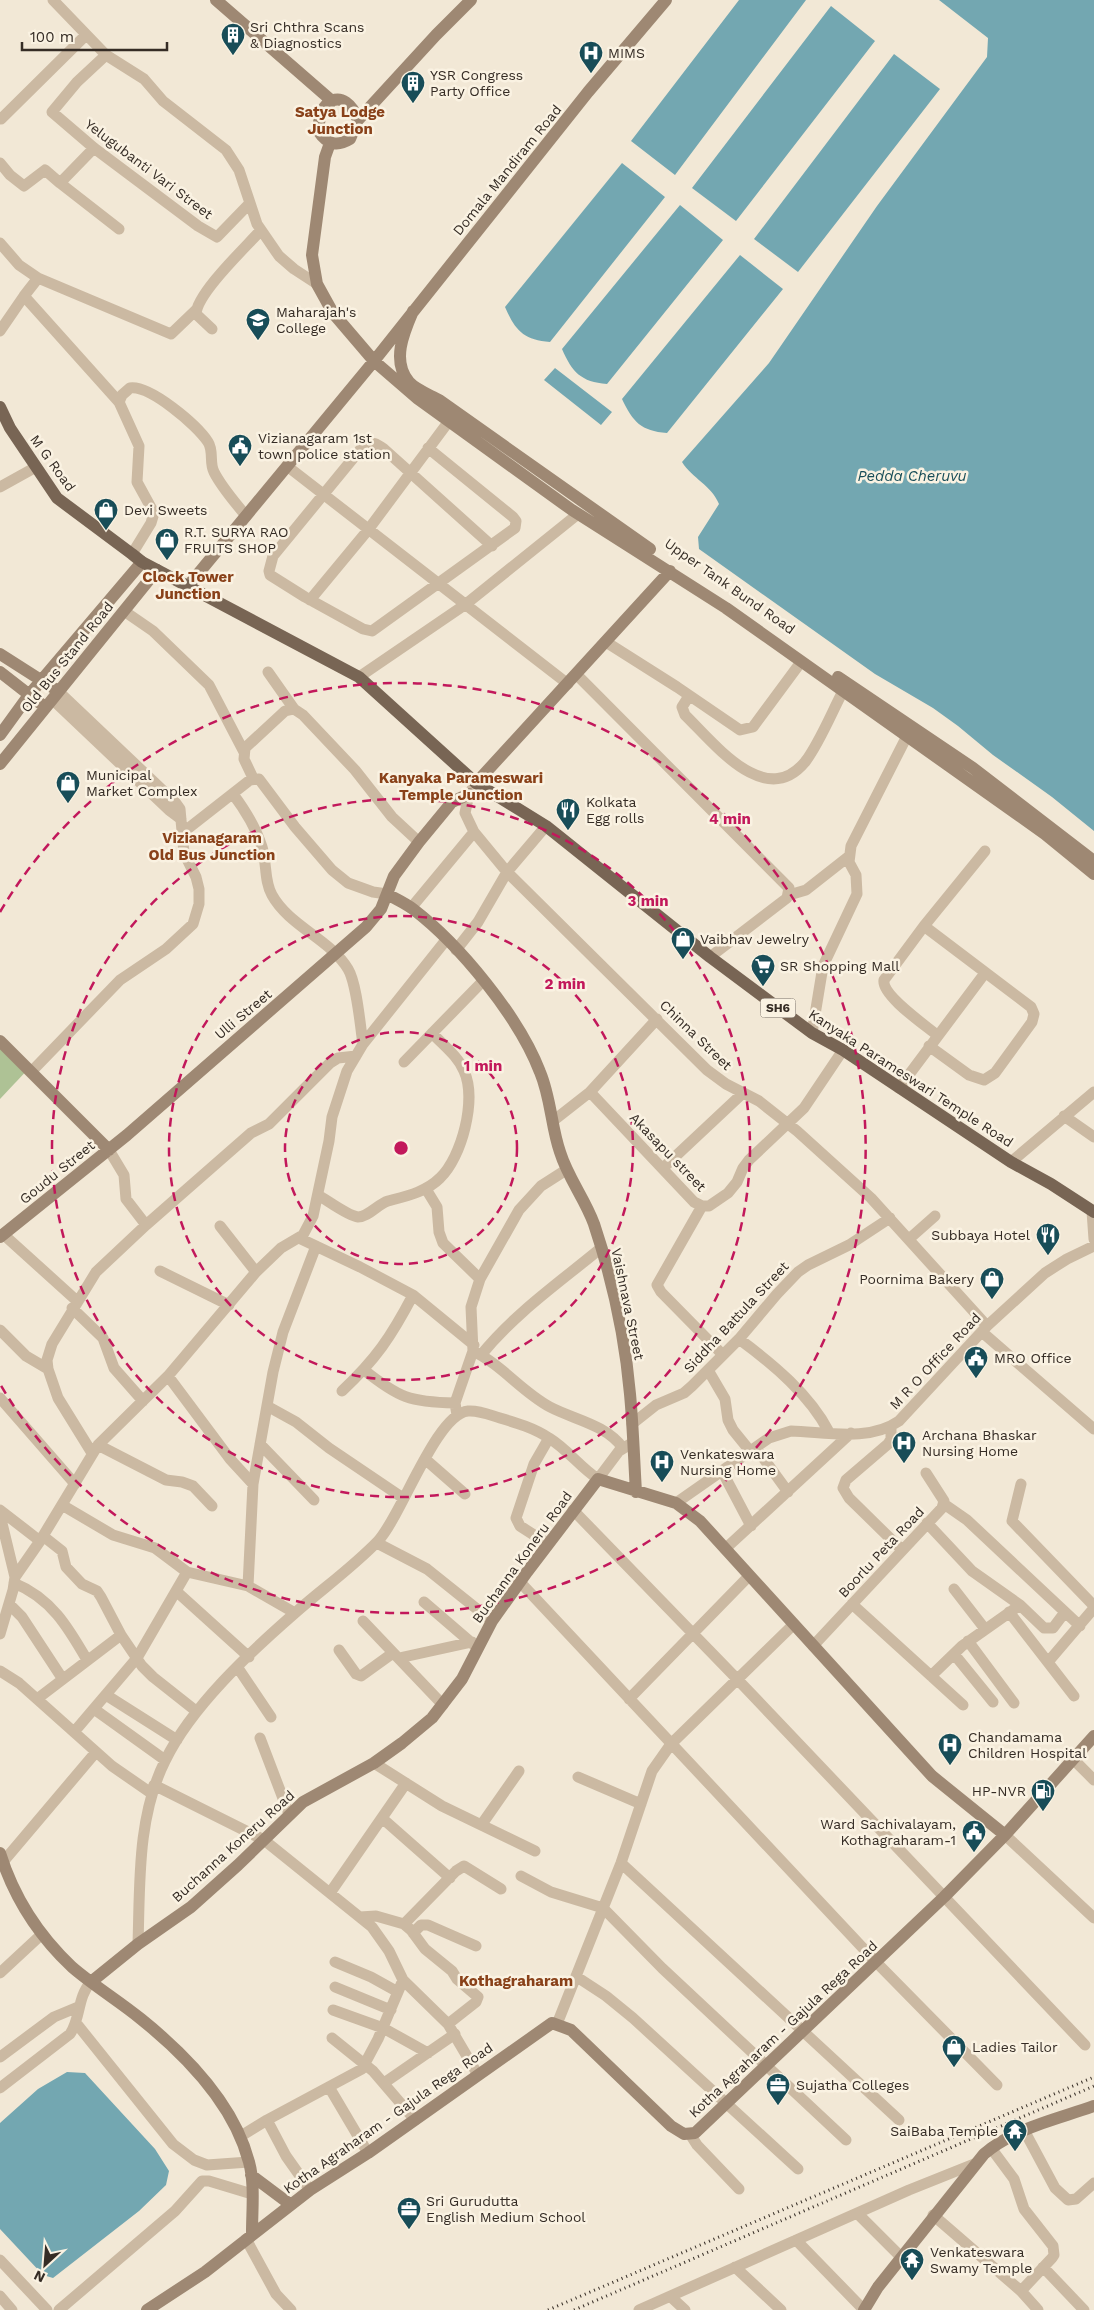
<svg xmlns="http://www.w3.org/2000/svg" width="1094" height="2310" viewBox="0 0 1094 2310" font-family="'Work Sans',sans-serif">
<style>
.green{fill:#aec295}
.water{fill:#73a7b1}
.lines{fill:none;stroke-linecap:round;stroke-linejoin:round}
.street{stroke:#cbb9a2;stroke-width:11}
.secondary{stroke:#9e8873;stroke-width:12}
.primary{stroke:#786554;stroke-width:12}
.rail{stroke:#352c25;stroke-width:3;stroke-dasharray:1 4;stroke-linecap:butt}
.ring{fill:none;stroke:#c2185b;stroke-width:2.5;stroke-dasharray:9 6}
.labels{text-anchor:middle;dominant-baseline:central;stroke-width:5;stroke-linejoin:round;paint-order:stroke}
.shield{fill:#faf2e2;stroke:#70675e;stroke-width:1}
.shield-label{font-size:12px;font-weight:bold;fill:#352c25}
.poi-label{font-size:14px;fill:#352c25;stroke:#faf2e2;text-anchor:start}
.street-label{font-size:14px;fill:#352c25;stroke:#faf2e2}
.neighbourhood-label{font-size:15px;font-weight:bold;fill:#894119;stroke:#faf2e2}
.water-label{font-size:15px;font-style:italic;fill:#184d58;stroke:#faf2e2}
.centre{fill:#c2185b;stroke:#faf2e2;stroke-width:2.5}
.ring-label{font-size:15px;text-anchor:middle;font-weight:bold;fill:#c2185b;stroke:#faf2e2;stroke-width:5;stroke-linejoin:round;paint-order:stroke}
</style>
<rect width="100%" height="100%" fill="#f2e8d6"/>
<!-- green -->
<path class="green" d="M0,1037L31,1066L0,1099Z"/>
<!-- water -->
<path class="water" d="M739,0H806L675,175L631,141Z
M939,0H1094V831L1052,797L993,755L958,726L933,708L875,674L699,549L698,537L719,504C712,486 692,478 682,462L769,363L877,206L987,57L988,38Z
M831,6L875,41L736,221L692,188Z
M894,54L940,89L798,272L754,239Z
M622,163L665,197L550,342C523,340 515,330 505,307Z
M680,205L723,240L607,384C581,382 572,372 562,349Z
M740,255L783,289L667,433C641,431 633,422 622,399Z
M555,368L612,412L601,425L544,380Z
M67,2072L85,2073L155,2149L169,2171L166,2185L139,2211L53,2278L43,2275L0,2229V2123L38,2089Z"/>
<g class="lines">
<!-- street -->
<path class="street" d="M53,0L106,55L144,79L163,101L226,150L239,170L257,224L279,256L294,269L317,284
M106,55L77,82L52,112L94,148L198,226L217,237L249,204
M0,118L1,119L86,35
M94,148L60,183L119,229
M0,163L10,175L24,186L45,170L60,183
M0,243L19,265L38,278L171,334L196,310
M38,278L24,296L119,402
M212,329L196,314C197,293 246,247 261,230
M0,331L24,296
M428,448L513,517L516,521L515,528L372,631L363,629L305,597L270,575L269,571L273,556L364,445C372,441 377,444 384,449L492,546
M287,466L568,684
M0,487L36,467
M132,554L151,523L154,513L137,482L139,446L119,402L122,395L130,388C150,385 197,425 208,442C214,451 209,463 214,472C222,488 235,502 246,516
M310,600L368,530L449,421
M124,611L153,631L209,685L244,752
M606,642L677,687L740,730L753,727L801,662
M268,672L294,709
M577,675L789,888L787,898L710,957
M359,677L466,604L578,514
M689,696L682,707L685,715C714,743 765,810 805,762C819,744 832,712 843,691
M52,699L169,810L181,819
M253,778L244,759L245,748L285,711L294,709L303,715L355,770L392,817L419,842
M472,789L469,794L465,813L474,832L507,872L707,1070L726,1084L759,1101L797,1131L871,1198L987,1326
M233,794C245,810 256,828 262,847C267,863 264,881 272,895C289,926 331,940 348,969C357,984 360,1025 363,1044
M181,834L250,780L259,779L295,827L332,870L348,883L373,892L387,894
M789,895L806,890L848,857
M411,908L474,832
M924,926L1031,1007L1034,1014L1032,1022L995,1073L984,1080L969,1075L929,1046
M456,950L478,922L507,872L546,826
M812,1033L823,966L857,894L856,875L849,862L851,846L907,736
M937,1035C925,1025 881,995 884,980L924,926L985,851
M404,1062L483,981
M32,1071L120,980L166,949L193,924L199,904V889L196,877L184,853L180,809L175,802L58,691
M899,1088L985,973
M590,1092L694,1202L702,1206H709L728,1193L737,1182L743,1168L749,1160L804,1108L843,1050
M1064,1116L1094,1137
M553,1121L590,1092L657,1019
M109,1150L124,1175L126,1199L146,1225
M1011,1162L1094,1092
M663,1168L743,1093
M426,1189L437,1207L439,1232L443,1243L480,1279
M318,1195C327,1200 348,1216 358,1217C368,1217 378,1204 388,1201C407,1196 426,1192 440,1178C462,1157 477,1099 464,1071C458,1056 443,1045 432,1033
M702,1206L657,1285L661,1292L723,1355
M1092,1211L1094,1239
M220,1226L256,1272
M3,1234L77,1301
M299,1238L360,1267L413,1295L474,1345
M909,1239L935,1216
M160,1271L229,1305
M72,1308L103,1338L114,1368L143,1401
M0,1330L26,1356L48,1369
M982,1332L1094,1429
M739,1339C773,1364 810,1395 829,1432
M473,1351C502,1365 522,1392 550,1407C575,1420 605,1424 623,1448
M481,1355C515,1313 560,1282 601,1248
M364,1370C399,1398 410,1402 455,1403
M708,1370L725,1399L728,1420L733,1430L750,1451
M168,1376L230,1459L253,1484
M342,1391C376,1359 391,1337 413,1295
M0,1398L75,1484
M267,1406L296,1422L329,1448L403,1498
M457,1415L455,1403L473,1351L471,1307L480,1279L519,1210L541,1186L566,1170
M632,1424L656,1405L684,1393L692,1386L739,1339L777,1294L798,1272L808,1265L849,1245L890,1218
M891,1427V1439L888,1444L846,1480L843,1488L849,1498L902,1550
M260,1444L314,1500
M98,1445L166,1480L182,1482L193,1486L212,1506
M756,1448L788,1492
M92,1453L58,1398L48,1369L47,1360L52,1344L96,1272L146,1225L251,1133L269,1124L330,1063L338,1058L356,1056
M425,1459L465,1494
M722,1471L751,1526
M1021,1484L1012,1521L1094,1606
M676,1503L769,1438L791,1431C826,1432 869,1442 899,1421L987,1326L1045,1273L1067,1259L1094,1246
M944,1504L967,1520L1080,1626
M62,1505L113,1535L155,1548L187,1572L248,1586L295,1613
M0,1510L40,1541
M573,1510L738,1680L1085,2045
M0,1515L15,1577L13,1590L0,1634
M927,1523L972,1571L1020,1605L1044,1628H1053L1065,1612
M43,1536L62,1551L66,1567L82,1584L97,1591L101,1597L121,1635L142,1666L153,1677L196,1711
M377,1543L427,1569L492,1621
M548,1544L520,1526L516,1518L534,1464L549,1438
M725,1549L851,1433
M15,1577L40,1541L98,1445L168,1376L256,1272L281,1248L303,1235L313,1216L329,1141L332,1117L347,1071L363,1044L446,940
M520,1582L876,1962L997,2085
M14,1583C51,1598 68,1627 87,1660
M248,1586L253,1484L273,1372L283,1332L316,1246
M954,1589L985,1629
M176,1591L249,1657
M424,1602L474,1645
M9,1604L22,1617L62,1678
M852,1604L963,1705
M1009,1612L1074,1696
M363,1621L443,1705
M968,1641L1014,1703
M813,1646L942,1508L944,1501L926,1473
M339,1650L356,1674L361,1676L393,1653
M954,1654L993,1702
M399,1658L472,1642
M1048,1662L1094,1608
M238,1668L271,1717
M0,1671L19,1683L112,1766L151,1793
M931,1676L962,1646L1020,1605
M106,1695L177,1740
M37,1699L121,1635
M629,1699L749,1576
M94,1709L165,1760
M74,1732L137,1658L187,1572
M260,1738L289,1814
M1074,1760L1094,1780
M374,1763L442,1806L535,1851
M578,1777L641,1804
M154,1785L264,1840L372,1927L389,1951L403,1980L448,2024L478,2075
M382,1818L450,1878
M482,1824L519,1771
M1005,1835L1094,1918
M3,1862L96,1752
M621,1863L899,2120
M521,1876L551,1892L603,1908L662,1968L846,2140
M330,1893L406,1783
M360,1917L376,1916L404,1924L411,1930L425,1949L452,1971L457,1979L478,1997L476,2002L448,2024
M404,1924L456,1871L464,1866L501,1889
M413,1933L421,1925H428L476,1946
M138,1944C140,1884 137,1817 165,1761C191,1707 249,1653 295,1613C322,1589 352,1568 378,1541C401,1517 436,1414 468,1411C479,1410 490,1415 500,1418C517,1423 534,1428 549,1438C567,1449 580,1467 598,1479L619,1451L632,1443
M335,1962L371,1977L398,1992
M0,1973L42,1934
M577,1977L606,1996L633,2018L798,2169
M335,1987L391,2010
M333,2010L383,2028L428,2053
M76,2023L173,2144L194,2160L207,2165L249,2162
M557,2024L621,1863L652,1771L671,1744L793,1625
M332,2038L373,2071L415,2120
M0,2057L54,2017L78,2007
M384,2083L455,2034
M329,2087L368,2153
M0,2088L70,2034C81,2018 77,1997 91,1982
M267,2120L286,2156L310,2190
M1024,2130L1055,2188L1068,2200L1076,2199L1094,2183
M690,2134L697,2145L739,2189
M241,2136L267,2120L362,2069L378,2039L403,1980
M991,2148L1014,2179L1024,2209L1053,2246L1054,2255L1052,2258L1021,2291
M857,2213L901,2257
M933,2215L1021,2291L1038,2310
M246,2239L276,2294L291,2310
M796,2240L864,2310
M0,2260L47,2310
M735,2267L781,2310
M1043,2267L1084,2310
M0,2296L12,2310
M671,2297L685,2310
M59,2310L175,2211L202,2181H209L252,2194
M639,2310L909,2190L974,2164"/>
<!-- secondary -->
<path class="secondary" d="M216,0L332,101
M358,120C345,85 316,99 319,132C327,144 337,147 350,139L358,120L436,35L471,0
M330,143L325,157L312,255L317,284L333,313L374,361L418,399L572,510L726,608L1045,834L1094,874
M413,311C404,332 391,361 409,382C416,390 430,395 439,400L650,549
M188,586L374,361L588,92L666,0
M0,654L58,691
M0,672L45,707
M838,677L973,768L1094,861
M0,735L29,695L142,562
M0,764L157,570
M476,783L670,571
M387,894C396,899 405,903 413,909C460,945 519,1017 540,1072C551,1098 551,1126 560,1152C568,1178 585,1199 594,1224C612,1278 625,1337 630,1394C633,1426 634,1459 636,1492
M0,1041L109,1150
M0,1237L127,1135L366,927L381,909L394,876L419,842L452,802L469,794
M0,1853C14,1898 38,1935 72,1967C94,1986 119,2001 141,2019C187,2056 234,2104 249,2162C255,2184 252,2210 252,2233
M91,1982L138,1944L191,1907L238,1865L303,1802L374,1763L402,1743L432,1718L462,1679L492,1621L527,1572L598,1479L676,1503L700,1521L932,1776L1005,1835
M251,2175L291,2205
M147,2310L205,2272L310,2190L368,2153L552,2023L571,2030L671,2126L684,2134L695,2133L944,1897L1005,1835L1094,1736
M864,2310L878,2287L984,2154C1014,2128 1058,2119 1094,2106"/>
<!-- primary -->
<path class="primary" d="M0,407L10,428L57,498L132,554L142,562L359,677L476,783L546,826L710,957L812,1033L843,1050L1011,1162L1051,1184L1094,1212"/>
<!-- rail -->
<path class="rail" d="M548,2310L1094,2077
M574,2310L1094,2086"/>
</g>
<!-- distance rings -->
<g class="ring">
<circle cx="401" cy="1148" r="116"/>
<circle cx="401" cy="1148" r="232"/>
<circle cx="401" cy="1148" r="349"/>
<path d="M0 912A465 465 0 1 1 0 1384"/>
</g>
<!-- icons -->
<defs>
<symbol id="building-pin" viewBox="-11 -11 22 30"><path d="M0 17L-7.5 6A9.5 9.5 0 1 1 7.5 6Z" fill="#184d58" stroke="#faf2e2"/><path d="M-4-6H4V6H1V3H-1V6H-4ZM-2.5-4.3h1.7v1.8h-1.7ZM.8-4.3h1.7v1.8H.8ZM-2.5-1h1.7V.8h-1.7ZM.8-1h1.7V.8H.8Z" fill="#fff"/></symbol>
<symbol id="hospital-pin" viewBox="-11 -11 22 30"><path d="M0 17L-7.5 6A9.5 9.5 0 1 1 7.5 6Z" fill="#184d58" stroke="#faf2e2"/><path d="M-5-5h3v3.5h4V-5h3V5h-3V1.5h-4V5h-3Z" fill="#fff"/></symbol>
<symbol id="university-pin" viewBox="-11 -11 22 30"><path d="M0 17L-7.5 6A9.5 9.5 0 1 1 7.5 6Z" fill="#184d58" stroke="#faf2e2"/><path d="M0-5L7-2L0 1L-7-2ZM-4 1L0 2.5L4 1V4Q0 6-4 4Z" fill="#fff"/></symbol>
<symbol id="civic-pin" viewBox="-11 -11 22 30"><path d="M0 17L-7.5 6A9.5 9.5 0 1 1 7.5 6Z" fill="#184d58" stroke="#faf2e2"/><path d="M-.6-6.5H3V-4.5H.6V-3L4-1V1h2V6H-6V1h2V-1L-.6-3ZM-1.2 2.5V6h2.4V2.5Z" fill="#fff"/></symbol>
<symbol id="shop-pin" viewBox="-11 -11 22 30"><path d="M0 17L-7.5 6A9.5 9.5 0 1 1 7.5 6Z" fill="#184d58" stroke="#faf2e2"/><path d="M-5-2.5h2.3a2.7 3.5 0 0 1 5.4 0H5L5.5 6h-11ZM-1.5-2.5h3a1.5 2.3 0 0 0-3 0Z" fill="#fff"/></symbol>
<symbol id="restaurant-pin" viewBox="-11 -11 22 30"><path d="M0 17L-7.5 6A9.5 9.5 0 1 1 7.5 6Z" fill="#184d58" stroke="#faf2e2"/><path d="M-5-6h1v4h1v-4h1v4h1v-4h1v5L-1.5 .5V6h-2V.5L-5-1ZM5-6V6H3V1.5H1.5Q1.5-4 5-6Z" fill="#fff"/></symbol>
<symbol id="supermarket-pin" viewBox="-11 -11 22 30"><path d="M0 17L-7.5 6A9.5 9.5 0 1 1 7.5 6Z" fill="#184d58" stroke="#faf2e2"/><path d="M-6-5.5h2.5l.6 2H6L4.5 2H-2.5L-4.4-4H-6ZM-1.5 3.2a1.3 1.3 0 1 0 .1 0ZM3 3.2a1.3 1.3 0 1 0 .1 0Z" fill="#fff"/></symbol>
<symbol id="fuel-pin" viewBox="-11 -11 22 30"><path d="M0 17L-7.5 6A9.5 9.5 0 1 1 7.5 6Z" fill="#184d58" stroke="#faf2e2"/><path d="M-5.5-6h7V0h2V4h1.3V-2.5L3-4.5l.8-.8L6-3V5H2.5V1h-1V6h-7ZM-4.2-4.7v3.2H.2V-4.7Z" fill="#fff"/></symbol>
<symbol id="office-pin" viewBox="-11 -11 22 30"><path d="M0 17L-7.5 6A9.5 9.5 0 1 1 7.5 6Z" fill="#184d58" stroke="#faf2e2"/><path d="M-6-3h4V-5.5h4V-3h4V5H-6ZM-1-4.5V-3h2v-1.5ZM-6 0V1H6V0Z" fill="#fff"/></symbol>
<symbol id="temple-pin" viewBox="-11 -11 22 30"><path d="M0 17L-7.5 6A9.5 9.5 0 1 1 7.5 6Z" fill="#184d58" stroke="#faf2e2"/><path d="M0-6L5-2H3V0L6.5 2.5H4V6H1.5V3h-3V6H-4V2.5H-6.5L-3 0V-2H-5Z" fill="#fff"/></symbol>
</defs>
<g fill-rule="evenodd">
<use href="#building-pin" x="219" y="21" width="28" height="38"/>
<use href="#hospital-pin" x="577" y="39" width="28" height="38"/>
<use href="#building-pin" x="399" y="69" width="28" height="38"/>
<use href="#university-pin" x="244" y="306" width="28" height="38"/>
<use href="#civic-pin" x="226" y="432" width="28" height="38"/>
<use href="#shop-pin" x="92" y="496" width="28" height="38"/>
<use href="#shop-pin" x="153" y="526" width="28" height="38"/>
<use href="#shop-pin" x="54" y="769" width="28" height="38"/>
<use href="#restaurant-pin" x="554" y="796" width="28" height="38"/>
<use href="#shop-pin" x="669" y="925" width="28" height="38"/>
<use href="#supermarket-pin" x="749" y="952" width="28" height="38"/>
<use href="#restaurant-pin" x="1034" y="1221" width="28" height="38"/>
<use href="#shop-pin" x="978" y="1265" width="28" height="38"/>
<use href="#civic-pin" x="962" y="1344" width="28" height="38"/>
<use href="#hospital-pin" x="890" y="1429" width="28" height="38"/>
<use href="#hospital-pin" x="648" y="1448" width="28" height="38"/>
<use href="#hospital-pin" x="936" y="1731" width="28" height="38"/>
<use href="#fuel-pin" x="1029" y="1777" width="28" height="38"/>
<use href="#civic-pin" x="960" y="1818" width="28" height="38"/>
<use href="#shop-pin" x="940" y="2033" width="28" height="38"/>
<use href="#office-pin" x="764" y="2071" width="28" height="38"/>
<use href="#temple-pin" x="1001" y="2117" width="28" height="38"/>
<use href="#office-pin" x="395" y="2195" width="28" height="38"/>
<use href="#temple-pin" x="898" y="2246" width="28" height="38"/>
</g>
<g class="labels">
<!-- shield labels -->
<rect class="shield" x="760.5" y="998.5" width="35" height="19" rx="4"/>
<g class="shield-label">
<text x="778" y="1008">SH6</text>
</g>
<!-- poi labels -->
<g class="poi-label">
<text x="250" y="27">Sri Chthra Scans<tspan x="250" dy="16">&amp; Diagnostics</tspan></text>
<text x="608" y="53">MIMS</text>
<text x="430" y="75">YSR Congress<tspan x="430" dy="16">Party Office</tspan></text>
<text x="276" y="312">Maharajah's<tspan x="276" dy="16">College</tspan></text>
<text x="258" y="438">Vizianagaram 1st<tspan x="258" dy="16">town police station</tspan></text>
<text x="124" y="510">Devi Sweets</text>
<text x="184" y="532">R.T. SURYA RAO<tspan x="184" dy="16">FRUITS SHOP</tspan></text>
<text x="86" y="775">Municipal<tspan x="86" dy="16">Market Complex</tspan></text>
<text x="586" y="802">Kolkata<tspan x="586" dy="16">Egg rolls</tspan></text>
<text x="700" y="939">Vaibhav Jewelry</text>
<text x="780" y="966">SR Shopping Mall</text>
<text x="1030" y="1235" text-anchor="end">Subbaya Hotel</text>
<text x="974" y="1279" text-anchor="end">Poornima Bakery</text>
<text x="994" y="1358">MRO Office</text>
<text x="922" y="1435">Archana Bhaskar<tspan x="922" dy="16">Nursing Home</tspan></text>
<text x="680" y="1454">Venkateswara<tspan x="680" dy="16">Nursing Home</tspan></text>
<text x="968" y="1737">Chandamama<tspan x="968" dy="16">Children Hospital</tspan></text>
<text x="1026" y="1791" text-anchor="end">HP-NVR</text>
<text x="956" y="1824" text-anchor="end">Ward Sachivalayam,<tspan x="956" dy="16">Kothagraharam-1</tspan></text>
<text x="972" y="2047">Ladies Tailor</text>
<text x="796" y="2085">Sujatha Colleges</text>
<text x="998" y="2131" text-anchor="end">SaiBaba Temple</text>
<text x="426" y="2201">Sri Gurudutta<tspan x="426" dy="16">English Medium School</tspan></text>
<text x="930" y="2252">Venkateswara<tspan x="930" dy="16">Swamy Temple</tspan></text>
</g>
<!-- street labels -->
<g class="street-label">
<text transform="translate(149 169) rotate(37)">Yelugubanti Vari Street</text>
<text transform="translate(507 170) rotate(-51)">Domala Mandiram Road</text>
<text transform="translate(53 463) rotate(54)">M G Road</text>
<text transform="translate(730 586) rotate(35)">Upper Tank Bund Road</text>
<text transform="translate(67 657) rotate(-51)">Old Bus Stand Road</text>
<text transform="translate(243 1014) rotate(-40)">Ulli Street</text>
<text transform="translate(696 1035) rotate(44)">Chinna Street</text>
<text transform="translate(911 1078) rotate(33)">Kanyaka Parameswari Temple Road</text>
<text transform="translate(668 1152) rotate(46)">Akasapu street</text>
<text transform="translate(57 1172) rotate(-39)">Goudu Street</text>
<text transform="translate(628 1304) rotate(78)">Vaishnava Street</text>
<text transform="translate(736 1317) rotate(-47)">Siddha Battula Street</text>
<text transform="translate(935 1361) rotate(-47)">M R O Office Road</text>
<text transform="translate(881 1552) rotate(-47)">Boorlu Peta Road</text>
<text transform="translate(522 1557) rotate(-54)">Buchanna Koneru Road</text>
<text transform="translate(233 1846) rotate(-42)">Buchanna Koneru Road</text>
<text transform="translate(783 2029) rotate(-43)">Kotha Agraharam - Gajula Rega Road</text>
<text transform="translate(388 2118) rotate(-35)">Kotha Agraharam - Gajula Rega Road</text>
</g>
<!-- neighbourhood labels -->
<g class="neighbourhood-label">
<text x="340" y="112">Satya Lodge<tspan x="340" dy="17">Junction</tspan></text>
<text x="188" y="577">Clock Tower<tspan x="188" dy="17">Junction</tspan></text>
<text x="461" y="778">Kanyaka Parameswari<tspan x="461" dy="17">Temple Junction</tspan></text>
<text x="212" y="838">Vizianagaram<tspan x="212" dy="17">Old Bus Junction</tspan></text>
<text x="516" y="1981">Kothagraharam</text>
</g>
<!-- water labels -->
<g class="water-label">
<text x="912" y="476">Pedda Cheruvu</text>
</g>
</g>
<circle cx="401" cy="1148" r="8" class="centre"/>
<g class="ring-label">
<text x="730" y="824">4 min</text>
<text x="648" y="906">3 min</text>
<text x="565" y="989">2 min</text>
<text x="483" y="1071">1 min</text>
</g>
<!-- north arrow -->
<g transform="translate(45 2265) rotate(206)" stroke="#faf2e2" stroke-width="4" paint-order="stroke">
<path d="M0-4L9 19L0 12L-9 19Z" fill="#352c25"/>
<text y="-8" font-size="14" font-weight="bold" text-anchor="middle" fill="#352c25">N</text>
</g>
<!-- scale -->
<path d="M22 42v8h145v-8" fill="none" stroke="#352c25" stroke-width="2.5"/>
<text x="30" y="42" font-size="15" fill="#352c25" stroke="#faf2e2" stroke-width="4" paint-order="stroke">100 m</text>
</svg>
